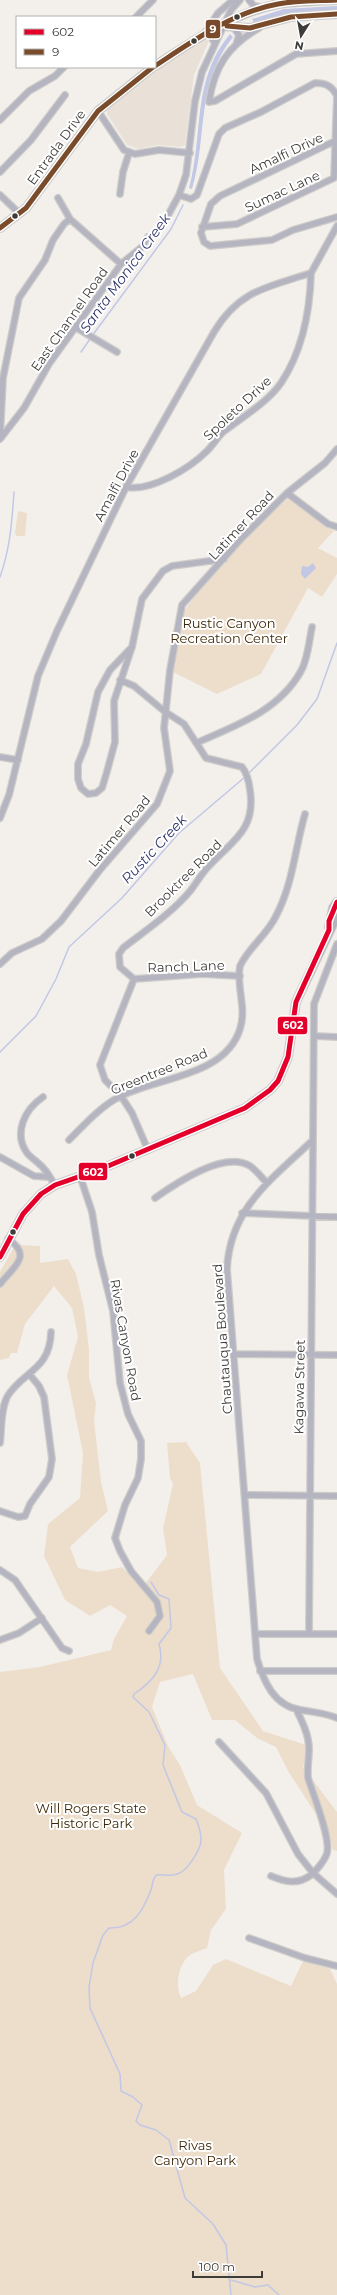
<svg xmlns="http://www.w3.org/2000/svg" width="337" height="2295" viewBox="0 0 337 2295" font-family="Montserrat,sans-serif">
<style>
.built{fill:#e9e1d8}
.green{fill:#eddecc}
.water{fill:#c1c7e5}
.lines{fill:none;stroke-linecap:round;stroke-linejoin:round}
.stream{stroke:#c1c7e5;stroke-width:1.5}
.street-casing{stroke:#ceccc9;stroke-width:8}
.secondary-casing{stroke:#ceccc9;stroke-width:10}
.street{stroke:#b4b5c0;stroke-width:5.5}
.secondary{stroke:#b3b4be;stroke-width:8}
.bus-1-casing{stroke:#fff;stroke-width:8}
.bus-2-casing{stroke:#fff;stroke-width:8}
.bus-1{stroke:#e4002b;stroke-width:5}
.bus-2{stroke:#7a4b2a;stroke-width:5}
.bus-dot{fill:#3e3c39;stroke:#fff;stroke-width:1.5}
.labels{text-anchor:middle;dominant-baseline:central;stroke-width:4;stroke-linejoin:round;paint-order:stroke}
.street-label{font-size:13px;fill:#3e3c39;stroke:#fff}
.park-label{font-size:13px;fill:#3d2806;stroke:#fff}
.water-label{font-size:14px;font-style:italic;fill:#2d3369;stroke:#fff}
.line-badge{stroke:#fff;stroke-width:1.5}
.badge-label{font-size:11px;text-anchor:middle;font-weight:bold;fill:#fff}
</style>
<rect width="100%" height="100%" fill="#f3f0ec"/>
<!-- built -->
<path class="built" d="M203,37H207L209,41L194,75L185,145L181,147L157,145L138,149L127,145L107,114V107Z"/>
<!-- green -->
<path class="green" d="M290,498L325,527L334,531L318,548L337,558V574L322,597L308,588L261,674L217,694L173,672L177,640L184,612L194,597L262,522L287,499Z
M18,511L27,513L25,536H16L15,533Z
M17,1239L21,1245L40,1246V1263L68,1259L76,1274L84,1308L89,1349V1378L96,1403L94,1421L101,1482L108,1511L70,1547L78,1568L98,1572L122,1567L142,1588L167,1555L163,1528L173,1484L170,1478L167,1443L186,1442L200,1463L220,1668L263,1731L306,1745L307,1754L303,1767L337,1812V1851L333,1850L330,1836L288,1771L276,1747L257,1738L235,1720H212L193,1674L160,1682L152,1707L168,1746L180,1765L197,1805L242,1833L224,1870L226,1909L211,1930L207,1948C202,1950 195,1952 190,1955C178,1964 175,1985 181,1998L196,1991L213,1965L226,1959L291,1986L303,1961L330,1969L337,1984V2295H0V1672L40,1667L111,1650L114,1639L127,1616L110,1605L90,1616L65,1600L44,1556L48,1524L80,1498L83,1453L67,1375L78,1337L72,1308L54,1286L25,1324L17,1353H11L9,1358L0,1360V1272L14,1247L20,1245Z"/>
<!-- water -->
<path class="water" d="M337,6V11L285,14L254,23L252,19L284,9Z
M230,34L233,37C195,85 208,134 192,189L189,188C204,134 191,80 230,34Z
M313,563L316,568L305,579L301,574L302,566L308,567Z"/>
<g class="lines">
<!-- stream -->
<path class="stream" d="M92,336L171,229L183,205
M81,352L90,339
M0,577C10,549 12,522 14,492
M247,775L297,725L317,699L337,643
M0,1052L36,1016L56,979L69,947L122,898L179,833L245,777
M151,1582L159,1595L169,1599L171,1628L159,1644C166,1668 152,1682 134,1694L133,1697L149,1712L165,1745L163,1765L182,1812L196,1819C199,1826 201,1832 201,1840C201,1849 187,1872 177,1874C170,1877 163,1874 156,1875C152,1880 153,1884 151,1890C143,1911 133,1929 109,1928L103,1935L93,1963L89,1987L90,2008L120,2074L121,2091L133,2097L142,2105L136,2121L140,2125L156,2130L169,2140L185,2198L213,2224L226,2245L231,2295
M231,2280L255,2287L268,2285L279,2295"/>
<defs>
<path id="street" d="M249,0L254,6L262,7
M136,17L153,0
M234,28L239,35L236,45
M259,28C228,46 214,67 209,102L215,101L296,54L337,51
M215,44L211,36L205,33L218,13L233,0
M98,111L124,150L135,154L159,150L190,153
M0,120L29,91L55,76L64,67
M335,141L220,196L211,204L201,233L204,242L210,246L272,240L293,230L337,217
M0,172L31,140L65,95
M120,194L123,172L129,153
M0,195L20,214
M179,195L191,199L197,195L219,134L225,128L261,112L315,83C326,83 332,86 337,96L334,178L237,224L202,227
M58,198L70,219L121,264
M166,219L179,195L186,175L195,101L202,72L231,10L240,0
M75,327L117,352
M0,437L3,378L19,298L45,260L53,240L64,224L70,219
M0,439L24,408L49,364L121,264L143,246L148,237
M126,487C151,492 190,468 207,451C213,445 217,438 223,432C241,418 268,402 281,383C303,350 310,311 311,273
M287,493L328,524L337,527
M132,647L110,670L98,692L86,744L78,764V779L81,788L88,794L96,793L102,788L106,775L115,742L114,701L132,647L142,599L163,571L172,566L224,559
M120,680L134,686L164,711L184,724L206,758L242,767C247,773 249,782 250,790C256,830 233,840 209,866C202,873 197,882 191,890C172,913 146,930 123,948L119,954L120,967L134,979L100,1065L105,1080L121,1096L132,1113L148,1150
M196,743C235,726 279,711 301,671C308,659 309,641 312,627
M0,757L18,760
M0,818L9,795L38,676L57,631L126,487L214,332C239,290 268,287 311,273L337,226
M337,944L314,1004L313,1140C272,1179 230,1208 227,1269L257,1659C264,1682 274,1706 301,1710C313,1712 325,1713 337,1718
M0,964L12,953L42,939L61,921L99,871L157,804L170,771L164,728L170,670L182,605L241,539L287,493L325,463L337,449
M134,979L202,974L240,976
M314,1036L337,1037
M43,1097C25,1109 13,1133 27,1153C32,1159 40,1163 45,1170C49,1174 51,1180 55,1185
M69,1140C84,1125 100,1107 119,1097C157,1077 225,1077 240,1029C247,1007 236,987 240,966C249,947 267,935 276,916C293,884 295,848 305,814
M0,1157L34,1176L49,1177
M80,1176L92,1212L99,1255L113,1311L120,1383L128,1414L141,1441V1459L138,1478L125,1505L115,1538L120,1551L131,1571L157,1602L160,1616L149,1631
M155,1198C175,1184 224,1150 250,1166C256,1170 262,1178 267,1183
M242,1213L337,1217
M0,1284C12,1268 34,1256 8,1239
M233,1354L337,1355
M0,1443C2,1428 0,1412 7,1397C22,1371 50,1371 51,1332
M245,1495L337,1496
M0,1511L18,1517L25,1516L30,1504L49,1477L52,1459L44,1397L39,1386L30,1375
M0,1570L15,1580L62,1648L69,1651
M309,1633L313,1140
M255,1634H337
M0,1640L19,1633L42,1618
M260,1671H337
M219,1742L266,1793L298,1854L313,1873L337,1894
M271,1876C285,1882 298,1885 311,1875C317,1870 325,1860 327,1853C331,1838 313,1794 308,1778C307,1768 309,1759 309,1749C309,1735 302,1721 296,1709
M249,1938L305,1958L337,1966"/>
<path id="secondary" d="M223,26L250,28L291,17L337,14
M155,66C193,41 233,13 278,4C297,1 318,1 337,0
M0,228L26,208L98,111L153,67
M329,927L333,908L337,902
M0,1257L23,1214L41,1194L55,1185L101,1169L245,1108L270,1090L278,1081L288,1057L296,1002L337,916"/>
</defs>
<!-- street casing -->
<use href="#street" class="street-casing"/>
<!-- secondary casing -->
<use href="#secondary" class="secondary-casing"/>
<!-- street -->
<use href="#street" class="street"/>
<!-- secondary -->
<use href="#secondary" class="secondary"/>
<defs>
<path id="bus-1" d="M0,1257L23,1214L41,1194L55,1185L101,1169L245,1108L270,1090L278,1081L288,1057L296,1002L329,930V921L337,902"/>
<path id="bus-2" d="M227,26L250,28L291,17L337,14
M155,66C193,41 233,12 278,4C298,0 318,1 337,0
M0,228L26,208L98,111L153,67"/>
</defs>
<!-- bus-1 casing -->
<use href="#bus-1" class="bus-1-casing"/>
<!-- bus-2 casing -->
<use href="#bus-2" class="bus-2-casing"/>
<!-- bus-1 -->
<use href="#bus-1" class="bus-1"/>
<!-- bus-2 -->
<use href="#bus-2" class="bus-2"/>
</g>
<!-- markers -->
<g class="bus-dot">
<circle cx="237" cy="17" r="3.5"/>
<circle cx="194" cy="41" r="3.5"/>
<circle cx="15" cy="216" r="3.5"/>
<circle cx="132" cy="1156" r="3.5"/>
<circle cx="13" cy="1232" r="3.5"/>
</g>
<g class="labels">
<!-- street labels -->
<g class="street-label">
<text transform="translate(56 147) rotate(-54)">Entrada Drive</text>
<text transform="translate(286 153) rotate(-25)">Amalfi Drive</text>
<text transform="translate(282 191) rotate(-25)">Sumac Lane</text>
<text transform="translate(69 319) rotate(-55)">East Channel Road</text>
<text transform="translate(237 408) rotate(-43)">Spoleto Drive</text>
<text transform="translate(116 485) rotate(-62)">Amalfi Drive</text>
<text transform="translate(241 525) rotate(-47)">Latimer Road</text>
<text transform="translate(119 831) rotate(-50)">Latimer Road</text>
<text transform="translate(183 878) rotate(-45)">Brooktree Road</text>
<text transform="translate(186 966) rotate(-2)">Ranch Lane</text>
<text transform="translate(159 1071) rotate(-22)">Greentree Road</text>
<text transform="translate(222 1339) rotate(-94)">Chautauqua Boulevard</text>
<text transform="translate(126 1340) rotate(80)">Rivas Canyon Road</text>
<text transform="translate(299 1387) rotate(-89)">Kagawa Street</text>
</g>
<!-- park labels -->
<g class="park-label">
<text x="229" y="623">Rustic Canyon<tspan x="229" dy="15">Recreation Center</tspan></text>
<text x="91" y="1808">Will Rogers State<tspan x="91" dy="15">Historic Park</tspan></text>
<text x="195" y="2145">Rivas<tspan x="195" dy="15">Canyon Park</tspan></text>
</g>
<!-- water labels -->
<g class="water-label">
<text transform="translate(125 273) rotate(-54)">Santa Monica Creek</text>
<text transform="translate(154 849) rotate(-47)">Rustic Creek</text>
</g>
</g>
<g class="line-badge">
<rect x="205" y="19" width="16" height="20" rx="4" fill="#7a4b2a"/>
<rect x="277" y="1016" width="31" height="19" rx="4" fill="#e4002b"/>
<rect x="78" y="1162" width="30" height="19" rx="4" fill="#e4002b"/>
</g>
<g class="badge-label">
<text x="213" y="33">9</text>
<text x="293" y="1029">602</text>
<text x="93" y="1176">602</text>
</g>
<!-- legend -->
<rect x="16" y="16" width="140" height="52" fill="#ffffff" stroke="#b2b1b0"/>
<rect x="24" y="29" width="20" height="6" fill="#e4002b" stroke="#b2b1b0"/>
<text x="52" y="36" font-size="12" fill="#3e3c39">602</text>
<rect x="24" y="49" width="20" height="6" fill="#7a4b2a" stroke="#b2b1b0"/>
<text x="52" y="56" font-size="12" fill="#3e3c39">9</text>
<!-- north arrow -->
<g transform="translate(301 36) rotate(191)" stroke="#ffffff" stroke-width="3" paint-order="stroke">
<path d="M0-3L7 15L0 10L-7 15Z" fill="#3e3c39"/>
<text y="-6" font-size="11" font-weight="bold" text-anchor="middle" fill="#3e3c39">N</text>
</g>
<!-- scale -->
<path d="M193 2271v6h69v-6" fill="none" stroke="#3e3c39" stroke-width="2"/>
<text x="199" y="2271" font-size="12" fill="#3e3c39" stroke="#ffffff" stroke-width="3" paint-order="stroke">100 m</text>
</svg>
